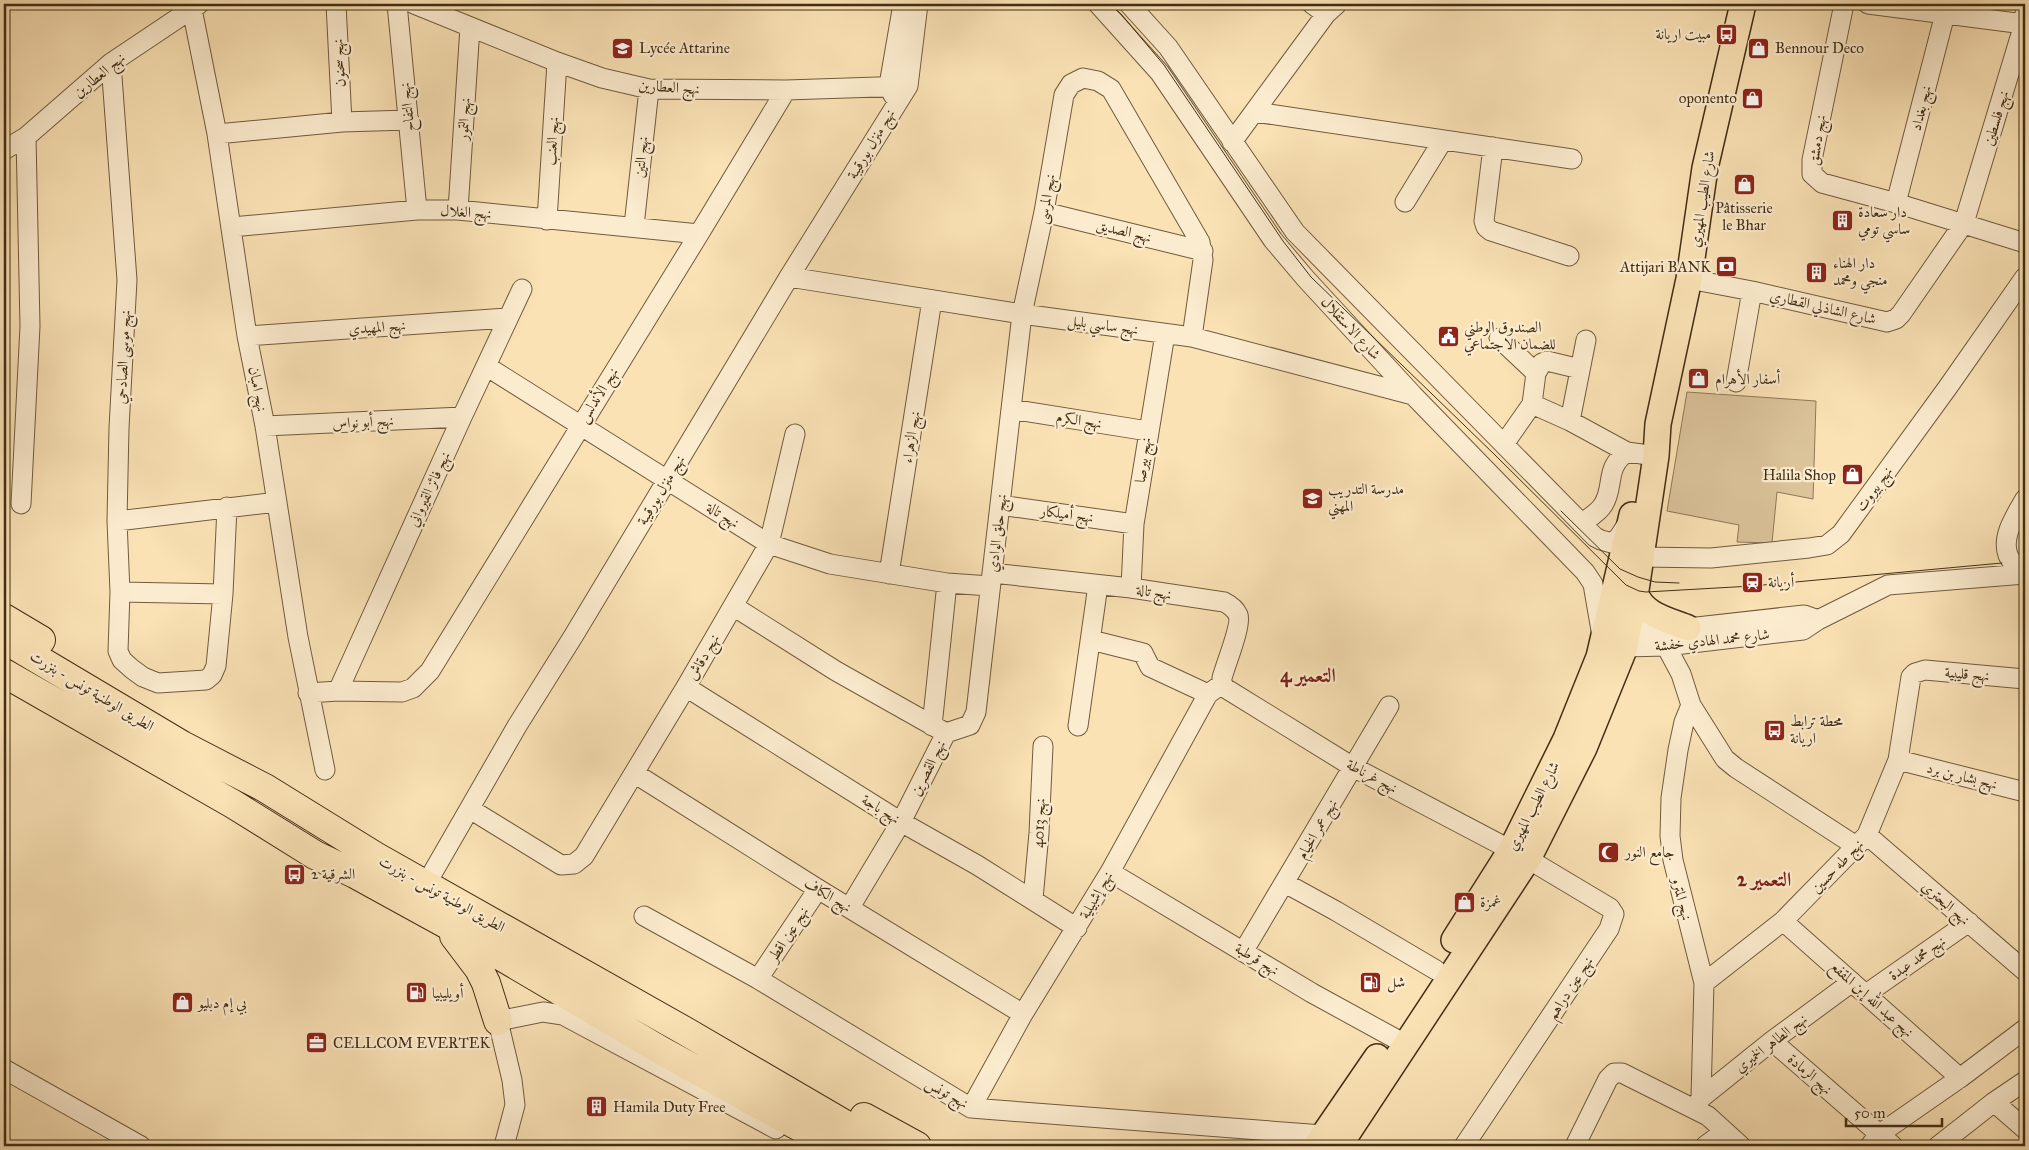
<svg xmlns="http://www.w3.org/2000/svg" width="2029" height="1150" viewBox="0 0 2029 1150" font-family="'IM FELL Great Primer',Amiri,serif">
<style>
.green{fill:#dbc39a;stroke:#8e7858}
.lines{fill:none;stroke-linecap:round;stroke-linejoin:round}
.minor-casing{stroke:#705b3d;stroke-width:21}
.major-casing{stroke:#422e15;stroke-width:28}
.highway-casing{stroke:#422e15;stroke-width:30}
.minor{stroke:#fceccf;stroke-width:19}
.major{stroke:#fae2b5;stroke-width:25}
.highway{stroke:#fae2b5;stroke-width:28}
.tram{stroke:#422e15;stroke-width:1}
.labels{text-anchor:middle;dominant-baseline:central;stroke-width:4.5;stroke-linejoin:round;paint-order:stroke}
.poi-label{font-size:15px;fill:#422e15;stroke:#fceccf;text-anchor:start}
.street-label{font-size:15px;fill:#422e15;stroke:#fceccf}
.district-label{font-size:20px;font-weight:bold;fill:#7a1f14;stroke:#fceccf}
</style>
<rect width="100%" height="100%" fill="#fae2b5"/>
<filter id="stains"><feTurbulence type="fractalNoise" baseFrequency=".004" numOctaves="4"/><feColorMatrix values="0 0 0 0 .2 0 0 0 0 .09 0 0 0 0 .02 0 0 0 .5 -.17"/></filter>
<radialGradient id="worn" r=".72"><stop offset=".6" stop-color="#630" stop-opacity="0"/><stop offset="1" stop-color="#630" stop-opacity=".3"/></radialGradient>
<!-- green -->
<path class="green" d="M1687,392L1816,401L1813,499L1777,492L1772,543L1737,542L1739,525L1667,511Z"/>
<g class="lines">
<defs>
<path id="minor" d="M191,4L217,134L247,336L265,426L298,637L325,770
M336,4L342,122
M397,4L417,210
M414,4L557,62L602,78L649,89L786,90L908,86
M1098,4L1160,73L1273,240L1306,279L1413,395L1585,572L1593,584L1603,642L1625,647L1666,646L1803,630L1818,620L1888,585L2025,574
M1129,4L1168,47L1295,232L1595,537L1601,540L1612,543L1619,537L1628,523
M1312,4L1326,14
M1844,4L1812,160V174L1822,183L1896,203L2025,243
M1868,4L2024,24
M111,63L127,280L119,428L117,521L120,592L118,651L122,660L132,669L143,677L158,683L206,680L212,675L216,666L223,594L227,507
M893,95L889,85L903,4
M1255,112L1572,159
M217,134L342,122L409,120
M1232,142L1326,14L1337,4
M1493,147L1484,221L1486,227L1491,231L1569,256
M4,150L26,137L111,63L199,4
M1405,202L1443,140
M1896,203L1945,14
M458,210L470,27
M1044,212L1203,251
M547,220L557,62
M634,226L649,89
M232,227L417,210H458L699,234
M789,277L1022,314L1192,337L1413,395
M1689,279L1752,291L1887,322L1896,319L1901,314L1964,223L2024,24L2025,13
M247,336L507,318
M1499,338L1536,373
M486,366L769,544L830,564L947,583L990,586
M1736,382L1752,291
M1532,404L1570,421L1627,452
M1011,409L1148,431
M1570,421L1586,340
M265,426L462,417
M1504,444L1532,404L1536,373L1542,363L1547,361L1580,369
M21,504L30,326L26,137
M1000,505L1134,524
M117,521L277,502
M1582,523C1589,518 1599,512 1603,505C1615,487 1604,468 1627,452L1656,456
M1641,557L1711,558L1809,548L1827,545L1841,534L1948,387L2025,277
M992,573L1131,588L1224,602C1230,605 1235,608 1238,615C1242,625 1225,666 1222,678V684
M889,574L932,300
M2021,574C2017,568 2011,562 2008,555C2001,536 2016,515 2025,499
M1131,588L1134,524L1165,334
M120,592L223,594
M733,606L836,671L946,733
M1616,628L1629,630L1688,628L1804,615L1818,620
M1091,640L1143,653L1150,667L1208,694
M1666,646L1681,674L1691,705L1684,722L1678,750L1671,798L1670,836L1673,860L1704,983L1701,1098
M1222,684L1225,688L1353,767L1528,859L1610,908L1614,914L1609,929L1464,1146
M686,687L901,822L977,865L1077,928
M338,691L462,417L522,289
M308,693L338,691L402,692L413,688L430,671L699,234L786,90
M1691,705L1725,759L1736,768L1856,846
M932,726L947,583
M1078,726L1098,585
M946,733L970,725L976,712L1022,314L1044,212L1064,95L1071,84L1083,78L1098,81L1111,89L1200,242L1203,260L1192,337
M1898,760L2025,792
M634,773L818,889L1023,1014
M470,809L561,865L574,864L584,856L686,687L769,544L795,434
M1867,835L2025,971
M1110,872L1312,993L1405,1044
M429,879L517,726L574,635L789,277L908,86L918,4
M1285,883L1336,911L1436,970
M1033,899L1039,833L1043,746
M850,907L901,822L946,733
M644,916L758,979L971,1108L1323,1135
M1783,921L1960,1078
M1243,952L1389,706
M758,979L818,889
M1704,983L1783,921L1867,835L1898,760L1911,677L1915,673L1925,670L2025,679
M1866,994L1969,922
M1772,1041L1893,1146
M4,1069L141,1146
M1994,1102L2025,1129
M1697,1105L1701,1098L1772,1041L1852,982
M971,1108L1023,1014L1110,872L1208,694L1222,684
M504,1146L515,1105L512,1080L498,1021L543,1012L563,1015L776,1129
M1575,1146L1608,1079L1614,1073H1622L1708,1116L1741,1146
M1705,1146L1724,1132
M1870,1146L1878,1135L1960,1078L2025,1029
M1938,1146L1994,1102L2025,1081"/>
<path id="major" d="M1635,592C1642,615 1668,620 1688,628
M1454,940L1511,850L1566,739L1599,657L1632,515
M1316,1146L1377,1057
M1339,1146L1528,859L1584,748L1625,647L1636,590L1656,456L1658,424L1689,279L1705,168L1743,4"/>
<path id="highway" d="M4,618L41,640
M4,639L182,745L265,788L375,856L685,1031L882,1146
M4,673L233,804L315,855L355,874L446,924L662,1051L834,1146
M454,936L479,969L486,983L498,1021
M864,1117L917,1146"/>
</defs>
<!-- minor casing -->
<use href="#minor" class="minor-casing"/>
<!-- major casing -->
<use href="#major" class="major-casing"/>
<!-- highway casing -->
<use href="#highway" class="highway-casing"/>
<!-- minor -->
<use href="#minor" class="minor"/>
<!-- major -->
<use href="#major" class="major"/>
<!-- highway -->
<use href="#highway" class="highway"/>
<!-- tram -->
<path class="tram" d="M1109,4L1121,14L1164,65L1283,241L1311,277L1495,455L1626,585L1639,591L1646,592L1752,586L2002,563
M1561,511L1620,569L1638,577L1655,582L1679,583"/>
</g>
<!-- icons -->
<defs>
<symbol id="bus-square" viewBox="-11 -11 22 22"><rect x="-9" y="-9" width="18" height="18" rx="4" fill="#8f2418" stroke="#fceccf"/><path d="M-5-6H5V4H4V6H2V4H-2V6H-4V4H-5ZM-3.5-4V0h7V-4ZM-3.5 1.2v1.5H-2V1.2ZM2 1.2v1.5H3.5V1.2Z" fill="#fff"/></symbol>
<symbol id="school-square" viewBox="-11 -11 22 22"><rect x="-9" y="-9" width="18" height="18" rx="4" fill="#8f2418" stroke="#fceccf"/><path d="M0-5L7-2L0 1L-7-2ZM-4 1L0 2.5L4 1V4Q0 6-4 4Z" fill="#fff"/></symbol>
<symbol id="shop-square" viewBox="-11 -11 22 22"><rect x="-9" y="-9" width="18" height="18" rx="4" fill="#8f2418" stroke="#fceccf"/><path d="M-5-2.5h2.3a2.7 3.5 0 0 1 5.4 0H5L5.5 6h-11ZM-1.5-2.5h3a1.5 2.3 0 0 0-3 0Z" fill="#fff"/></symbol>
<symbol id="building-square" viewBox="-11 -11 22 22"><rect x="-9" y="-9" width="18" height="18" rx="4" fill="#8f2418" stroke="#fceccf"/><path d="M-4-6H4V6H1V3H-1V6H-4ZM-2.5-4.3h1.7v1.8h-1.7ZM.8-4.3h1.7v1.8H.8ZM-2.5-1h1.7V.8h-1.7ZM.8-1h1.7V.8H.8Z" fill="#fff"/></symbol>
<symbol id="bank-square" viewBox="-11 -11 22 22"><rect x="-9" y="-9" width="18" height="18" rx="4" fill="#8f2418" stroke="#fceccf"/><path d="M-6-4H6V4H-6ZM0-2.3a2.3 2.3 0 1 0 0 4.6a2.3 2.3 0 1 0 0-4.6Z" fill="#fff"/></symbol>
<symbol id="civic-square" viewBox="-11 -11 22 22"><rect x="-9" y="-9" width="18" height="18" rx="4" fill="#8f2418" stroke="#fceccf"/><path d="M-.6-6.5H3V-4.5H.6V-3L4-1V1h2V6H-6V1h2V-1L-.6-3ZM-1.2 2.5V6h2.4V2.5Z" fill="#fff"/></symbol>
<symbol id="station-square" viewBox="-11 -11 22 22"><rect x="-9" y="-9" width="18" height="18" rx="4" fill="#8f2418" stroke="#fceccf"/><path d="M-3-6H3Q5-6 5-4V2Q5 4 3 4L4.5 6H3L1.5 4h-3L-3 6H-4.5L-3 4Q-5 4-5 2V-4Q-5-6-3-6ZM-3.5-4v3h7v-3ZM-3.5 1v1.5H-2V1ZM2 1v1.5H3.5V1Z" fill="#fff"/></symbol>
<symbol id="mosque-square" viewBox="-11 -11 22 22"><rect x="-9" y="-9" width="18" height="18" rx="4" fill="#8f2418" stroke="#fceccf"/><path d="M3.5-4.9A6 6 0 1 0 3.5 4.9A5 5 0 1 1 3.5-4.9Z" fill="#fff"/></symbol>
<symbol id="fuel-square" viewBox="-11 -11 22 22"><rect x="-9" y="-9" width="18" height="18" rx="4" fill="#8f2418" stroke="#fceccf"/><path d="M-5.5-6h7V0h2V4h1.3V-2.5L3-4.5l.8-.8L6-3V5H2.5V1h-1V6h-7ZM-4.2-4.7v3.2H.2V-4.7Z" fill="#fff"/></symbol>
<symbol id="office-square" viewBox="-11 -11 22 22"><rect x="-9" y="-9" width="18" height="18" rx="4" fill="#8f2418" stroke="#fceccf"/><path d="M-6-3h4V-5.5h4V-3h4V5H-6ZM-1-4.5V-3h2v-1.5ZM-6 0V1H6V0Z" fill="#fff"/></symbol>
</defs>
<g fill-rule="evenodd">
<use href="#bus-square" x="1714" y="22" width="25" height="25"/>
<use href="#school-square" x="610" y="36" width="25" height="25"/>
<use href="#shop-square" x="1746" y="36" width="25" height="25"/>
<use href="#shop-square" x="1740" y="86" width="25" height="25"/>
<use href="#shop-square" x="1732" y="172" width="25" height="25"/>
<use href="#building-square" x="1830" y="208" width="25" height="25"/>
<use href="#bank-square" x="1714" y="254" width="25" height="25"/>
<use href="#building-square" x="1804" y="260" width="25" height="25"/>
<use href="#civic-square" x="1436" y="324" width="25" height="25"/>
<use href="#shop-square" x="1686" y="366" width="25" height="25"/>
<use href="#shop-square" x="1840" y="462" width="25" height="25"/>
<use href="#school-square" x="1300" y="486" width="25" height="25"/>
<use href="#station-square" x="1740" y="570" width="25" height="25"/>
<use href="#bus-square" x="1762" y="718" width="25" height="25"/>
<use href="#mosque-square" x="1596" y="840" width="25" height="25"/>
<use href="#bus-square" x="282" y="862" width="25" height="25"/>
<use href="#shop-square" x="1452" y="890" width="25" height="25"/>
<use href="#fuel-square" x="1358" y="970" width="25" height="25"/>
<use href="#fuel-square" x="404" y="980" width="25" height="25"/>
<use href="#shop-square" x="170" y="990" width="25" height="25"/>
<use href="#office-square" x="304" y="1030" width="25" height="25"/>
<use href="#building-square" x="584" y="1094" width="25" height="25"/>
</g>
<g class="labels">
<!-- poi labels -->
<g class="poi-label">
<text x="1711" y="34" text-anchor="end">مبيت اريانة</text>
<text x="639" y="48">Lycée Attarine</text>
<text x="1775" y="48">Bennour Deco</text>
<text x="1737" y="98" text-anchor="end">oponento</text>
<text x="1744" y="208" text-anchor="middle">Pâtisserie<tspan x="1744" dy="17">le Bhar</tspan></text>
<text x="1858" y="212">دار سعادة<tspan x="1858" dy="17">ساسي تومي</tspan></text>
<text x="1833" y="263">دار الهناء<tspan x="1833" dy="17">منجي ومحمد</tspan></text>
<text x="1711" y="267" text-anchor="end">Attijari BANK</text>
<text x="1464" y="327">الصندوق الوطني<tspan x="1464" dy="17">للضمان الاجتماعي</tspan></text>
<text x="1715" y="379">أسفار الأهرام</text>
<text x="1836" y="475" text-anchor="end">Halila Shop</text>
<text x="1328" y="489">مدرسة التدريب<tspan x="1328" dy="17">المهني</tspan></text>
<text x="1768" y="582">أريانة</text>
<text x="1790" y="721">محطة ترابط<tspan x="1790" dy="17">اريانة</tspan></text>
<text x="1625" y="852">جامع النور</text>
<text x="311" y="874">الشرقية 2</text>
<text x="1480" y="902">غمزة</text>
<text x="1387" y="982">شل</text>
<text x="432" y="993">أويليبيا</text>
<text x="198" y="1003">بي إم دبليو</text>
<text x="333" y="1043">CELLCOM EVERTEK</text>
<text x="613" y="1107">Hamila Duty Free</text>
</g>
<!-- street labels -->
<g class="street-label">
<text transform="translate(339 63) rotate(-93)">نهج سحنون</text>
<text transform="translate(99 75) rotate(-39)">نهج العطارين</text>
<text transform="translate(669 87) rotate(4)">نهج العطارين</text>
<text transform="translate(407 107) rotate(-96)">نهج التفاح</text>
<text transform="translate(1921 108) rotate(-76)">نهج بغداد</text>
<text transform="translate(1996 118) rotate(-73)">نهج فلسطين</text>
<text transform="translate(464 119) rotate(-86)">نهج التمور</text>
<text transform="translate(1817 140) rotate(-81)">نهج دمشق</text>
<text transform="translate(552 141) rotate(-86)">نهج العنب</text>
<text transform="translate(871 144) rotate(-59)">نهج منزل بورقيبة</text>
<text transform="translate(641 157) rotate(-84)">نهج التين</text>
<text transform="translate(1046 199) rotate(-80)">نهج المرسى</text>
<text transform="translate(1702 199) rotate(-81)">شارع الطيب المهيري</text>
<text transform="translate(466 212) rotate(4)">نهج الغلال</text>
<text transform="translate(1124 231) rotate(14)">نهج الصديق</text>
<text transform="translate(1823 307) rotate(13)">شارع الشاذلي القطاري</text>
<text transform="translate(1103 325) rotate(8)">نهج ساسي بليل</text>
<text transform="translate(377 327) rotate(-4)">نهج المهيدي</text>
<text transform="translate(1351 328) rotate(47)">شارع الاستقلال</text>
<text transform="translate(123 357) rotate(-87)">نهج موسى الصادحي</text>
<text transform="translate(258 389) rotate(79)">نهج امبان</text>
<text transform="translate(598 395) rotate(-58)">نهج الأندلس</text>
<text transform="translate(1079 420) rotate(9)">نهج الكرم</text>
<text transform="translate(363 422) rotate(-3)">نهج أبو نواس</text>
<text transform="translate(911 437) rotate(-81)">نهج الزهراء</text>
<text transform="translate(1143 460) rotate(-82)">نهج بيرصا</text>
<text transform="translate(429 489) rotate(-65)">نهج فائز القيرواني</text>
<text transform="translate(1874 489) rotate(-54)">نهج بيروت</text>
<text transform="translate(661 490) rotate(-59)">نهج منزل بورقيبة</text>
<text transform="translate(1067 514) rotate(8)">نهج أميلكار</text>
<text transform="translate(723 515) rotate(32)">نهج تالة</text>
<text transform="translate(997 533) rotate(-83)">نهج حلق الوادي</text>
<text transform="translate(1154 592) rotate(9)">نهج تالة</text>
<text transform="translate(1712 640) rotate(-6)">شارع محمد الهادي خفشة</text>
<text transform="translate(703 657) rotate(-60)">نهج دقاش</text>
<text transform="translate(1967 674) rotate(5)">نهج قليبية</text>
<text transform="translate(92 691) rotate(31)">الطريق الوطنية تونس - بنزرت</text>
<text transform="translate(928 768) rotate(-63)">نهج القصرين</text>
<text transform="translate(1372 776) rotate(28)">نهج غرناطة</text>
<text transform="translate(1962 776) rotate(14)">نهج بشار بن برد</text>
<text transform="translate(1533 806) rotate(-63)">شارع الطيب المهيري</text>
<text transform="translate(881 809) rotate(32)">نهج باجة</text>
<text transform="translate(1039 823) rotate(-87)">نهج 4013</text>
<text transform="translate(1317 829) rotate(-60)">نهج عمر الخيام</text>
<text transform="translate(1837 866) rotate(-46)">نهج طه حسين</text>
<text transform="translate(442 894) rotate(29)">الطريق الوطنية تونس - بنزرت</text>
<text transform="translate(828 895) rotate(31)">نهج الكاف</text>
<text transform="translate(1096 895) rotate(-60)">نهج إشبيلية</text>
<text transform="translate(1682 899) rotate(76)">نهج المترو</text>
<text transform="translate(1946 903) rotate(41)">نهج البحتري</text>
<text transform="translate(788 934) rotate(-57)">نهج عين اقطر</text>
<text transform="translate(1917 958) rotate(-35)">نهج محمد عبدة</text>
<text transform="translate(1257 959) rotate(31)">نهج قرطبة</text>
<text transform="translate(1570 988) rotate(-57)">نهج عين دراهم</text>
<text transform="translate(1872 999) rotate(42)">نهج عبد الله إبن المقفع</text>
<text transform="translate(1771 1043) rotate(-37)">نهج الطاهر الخميري</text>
<text transform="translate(1810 1074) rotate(41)">نهج الرمادة</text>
<text transform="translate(947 1093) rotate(30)">نهج تونس</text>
</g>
<!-- district labels -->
<g class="district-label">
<text x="1308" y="675">التعمير 4</text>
<text x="1764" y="879">التعمير 2</text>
</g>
</g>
<!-- margin -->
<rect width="2029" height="1150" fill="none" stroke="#fae2b5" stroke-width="20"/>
<rect x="5" y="5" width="2019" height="1140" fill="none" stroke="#422e15" stroke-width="2.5"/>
<rect x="10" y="10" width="2009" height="1130" fill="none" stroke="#422e15"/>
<!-- scale -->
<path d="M1846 1118v8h96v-8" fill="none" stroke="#422e15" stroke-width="2.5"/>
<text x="1854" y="1118" font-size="15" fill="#422e15" stroke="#fceccf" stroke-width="4" paint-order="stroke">50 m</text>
<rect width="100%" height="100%" filter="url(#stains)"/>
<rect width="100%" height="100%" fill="url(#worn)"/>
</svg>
